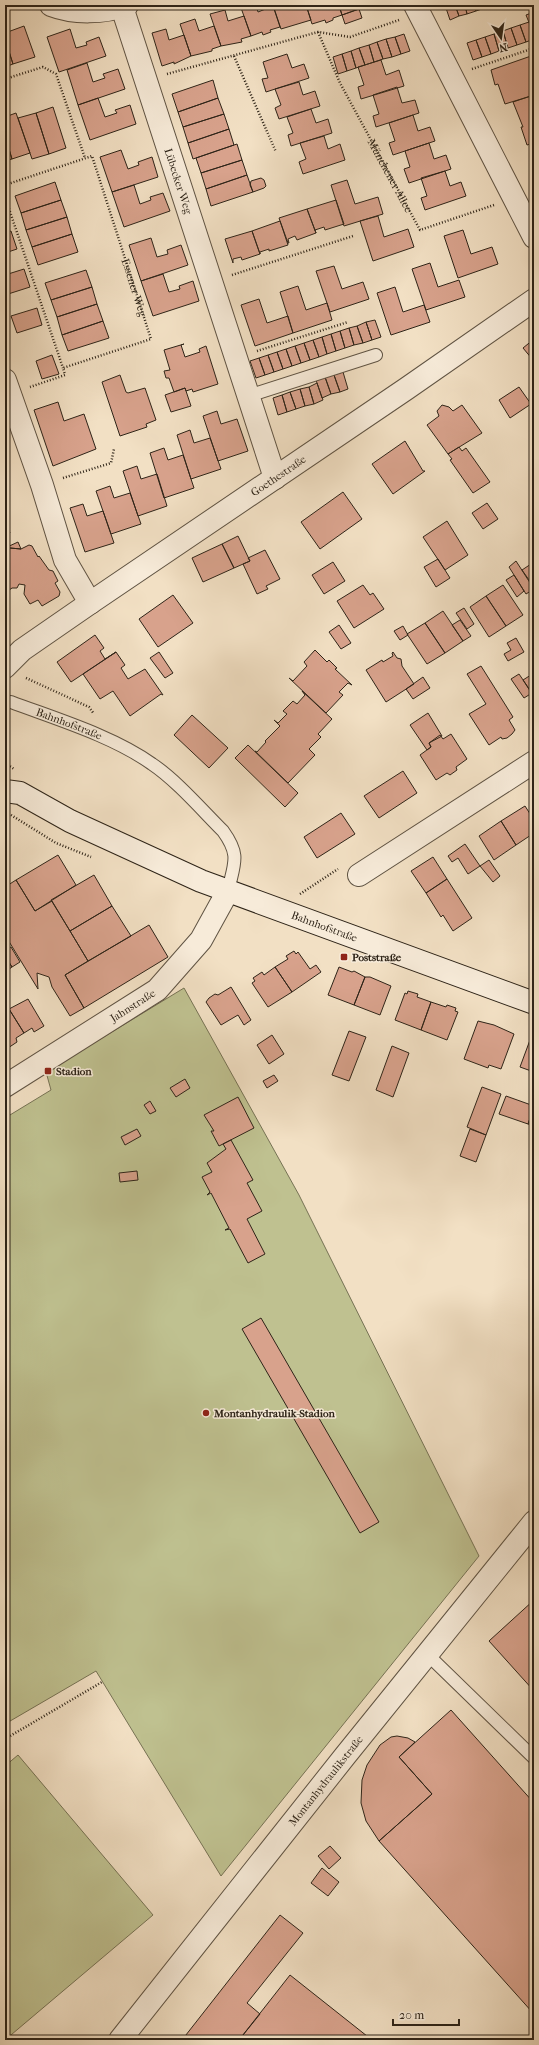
<svg xmlns="http://www.w3.org/2000/svg" width="539" height="2045" viewBox="0 0 539 2045" font-family="'IM FELL French Canon',serif">
<style>
.green{fill:#bfc190;stroke:#767254}
.building{fill:#d8a28c;stroke:#2e2418}
.lines{fill:none;stroke-linecap:round;stroke-linejoin:round}
.lane-casing{stroke:#5f5343;stroke-width:14}
.street-casing{stroke:#5f5343;stroke-width:24}
.secondary-casing{stroke:#2e2418;stroke-width:24}
.path{stroke:#2e2418;stroke-width:2.5;stroke-dasharray:1 2;stroke-linecap:butt}
.lane{stroke:#f7ebd9;stroke-width:12}
.street{stroke:#f7ebd9;stroke-width:22}
.secondary{stroke:#f7ebd9;stroke-width:22}
.poi-dot{fill:#8f2418;stroke:#f7ebd9;stroke-width:1.5}
.labels{text-anchor:middle;dominant-baseline:central;stroke-width:3;stroke-linejoin:round;paint-order:stroke}
.street-label{font-size:11px;fill:#2e2418;stroke:#f7ebd9}
.poi-label{font-size:11px;font-weight:bold;fill:#2e2418;stroke:#f7ebd9;text-anchor:start}
</style>
<rect width="100%" height="100%" fill="#f2e0c4"/>
<filter id="stains"><feTurbulence type="fractalNoise" baseFrequency=".005" numOctaves="4"/><feColorMatrix values="0 0 0 0 .2 0 0 0 0 .09 0 0 0 0 .02 0 0 0 .5 -.17"/></filter>
<radialGradient id="worn" r=".72"><stop offset=".6" stop-color="#630" stop-opacity="0"/><stop offset="1" stop-color="#630" stop-opacity=".3"/></radialGradient>
<!-- green -->
<path class="green" d="M184,988L299,1195L479,1556L221,1876L96,1671L5,1724V1118L51,1090L46,1072Z
M18,1755L153,1915L5,2040V1766Z"/>
<!-- building -->
<path class="building" d="M240,5H256L258,12L273,6L280,27L270,30L271,32L263,35L262,32L251,36Z
M273,5H306L311,20L281,29Z
M306,5H339L342,15L333,18V20L326,23L325,20L312,24Z
M342,5H358L359,9L342,15L339,6Z
M445,5H455L459,16L450,20Z
M455,5H465L467,14L459,16Z
M465,5H474L476,11L467,14Z
M474,5H484L485,8L476,11Z
M359,9L362,18L345,24L342,15Z
M225,10L228,21L244,16L251,36L241,39L242,42L221,46L210,14Z
M534,12V29L532,30L526,15Z
M195,19L199,31L214,26L221,46L212,49V51L191,56L180,24Z
M529,22L534,39L526,42L520,25Z
M520,25L526,42L517,45L511,28Z
M24,26L35,57L13,64L5,39V33Z
M511,28L517,45L508,48L503,31Z
M70,29L76,48L87,45L86,42L99,37L106,56L59,72L47,37Z
M166,29L169,40L184,35L191,56L174,64V62L162,66L152,33Z
M503,31L508,48L499,51L494,34Z
M404,34L410,51L401,54L395,37Z
M494,34L499,51L491,54L485,37Z
M395,37L401,54L392,57L386,39Z
M485,37L491,54L482,57L476,40Z
M5,39L13,64L5,67Z
M386,39L392,57L383,59L377,42Z
M476,40L482,57L473,60L467,43Z
M377,42L383,59L374,62L369,45Z
M369,45L374,62L365,65L359,48Z
M359,48L365,65L356,68L351,51Z
M351,51L356,68L347,71L342,54Z
M287,54L292,68L304,64L309,78L266,92L262,79L268,78L263,62Z
M342,54L347,71L338,74L333,57Z
M531,56L534,64V95L505,104L498,84L495,85L491,70Z
M381,60L386,75L399,70L404,86L361,99L358,87L364,85L358,67Z
M87,63L93,82L105,78L103,74L118,69L125,89L78,105L67,70Z
M213,80L218,98L178,112L172,94Z
M299,82L303,95L315,91L320,106L279,119L275,108L281,105L275,89Z
M397,87L402,103L415,100L419,113L376,127L373,116L379,114L373,95Z
M534,95V143L527,145L521,127H523L513,102Z
M98,98L105,117L117,113L115,110L130,105L136,124L90,140L78,105Z
M218,98L224,114L183,127L178,112Z
M53,107L66,148L49,154L36,113Z
M311,109L316,123L328,119L332,133L291,146L288,135L293,133L287,117Z
M16,113L30,153L12,159L5,136V117Z
M36,113L49,154L32,159L18,118Z
M224,114L229,129L188,143L183,127Z
M413,115L418,131L430,127L435,141L393,155L389,143L395,141L389,123Z
M229,129L234,145L193,159L188,143Z
M5,136L12,159L5,161Z
M324,136L328,149L340,144L345,160L303,174L299,162L306,159L300,143Z
M429,143L434,159L446,155L451,169L409,183L404,169L410,167L405,151Z
M237,144L242,160L201,173L196,158Z
M121,150L128,169L139,165L138,162L152,157L158,177L112,192L100,157Z
M242,160L247,175L206,189L201,173Z
M445,171L450,186L461,182L466,196L425,210L421,198L427,196L421,178Z
M247,175L253,192L211,206L206,189Z
M261,178L264,180L266,186L264,188L253,192L250,185L251,181Z
M347,180L355,204L378,197L383,214L344,226L331,185Z
M55,182L61,200L21,213L15,196Z
M134,185L140,204L151,200L150,197L163,193L170,211L124,227L112,192Z
M61,200L67,217L26,230L21,213Z
M336,200L344,224L325,230L324,227L315,230L316,233L307,209Z
M307,209L316,233L297,240L295,236L288,239L289,243H288L279,218Z
M378,216L384,237L408,229L414,247L373,261L360,221Z
M67,217L72,234L32,247L26,230Z
M280,221L288,245L269,251V249L260,252V254L252,231Z
M463,230L471,254L492,247L498,264L458,278L444,236Z
M11,231L17,249L5,253V233Z
M252,231L260,254L242,260L241,257L233,259V263L225,239Z
M72,234L78,252L38,265L32,247Z
M151,238L157,257L168,254L167,250L181,245L188,265L141,281L129,245Z
M430,263L438,287L459,280L465,297L426,310L412,269Z
M334,266L342,289L363,282L369,299L330,312L316,271Z
M24,269L30,287L5,295V275Z
M86,270L92,287L51,300L45,283Z
M163,274L169,292L180,289L179,286L193,281L199,301L153,316L141,281Z
M298,286L306,310L327,303L332,320L293,333L280,292Z
M92,287L97,304L57,317L51,300Z
M395,287L403,312L424,305L430,322L391,335L377,293Z
M259,299L267,323L288,316L293,333L255,346L241,305Z
M97,304L103,321L62,335L57,317Z
M37,308L42,325L17,333L11,316Z
M375,320L381,337L372,340L366,322Z
M103,321L109,338L68,351L62,335Z
M366,322L372,340L363,343L357,326Z
M357,326L363,343L354,345L349,328Z
M349,328L354,345L345,348L340,331Z
M340,331L345,348L336,351L331,334Z
M331,334L336,351L327,354L322,337Z
M322,337L327,354L319,357L313,340Z
M534,339V368L529,363L533,360L523,348Z
M313,340L319,357L310,360L304,343Z
M304,343L310,360L301,363L295,346Z
M184,344L181,345L185,357L200,352L199,349L206,346L218,384L193,392L192,389L186,391L185,388L174,392L169,378H166L164,371L170,370L164,350Z
M295,346L301,363L292,366L286,349Z
M286,349L292,366L283,369L277,352Z
M277,352L283,369L274,372L268,355Z
M52,355L59,374L42,379L36,361Z
M268,355L274,372L265,375L259,358Z
M259,358L265,375L256,378L250,361Z
M343,372L348,389L340,392L334,375Z
M120,375L126,392L128,393L145,388L156,420L146,424L147,427L120,436L102,382Z
M334,375L340,392L331,394L325,377Z
M325,377L331,394L322,398L316,380Z
M317,383L323,400L314,404L309,387Z
M309,387L314,404L305,406L300,389Z
M519,387L531,404L510,418L499,400Z
M185,388L191,406L171,412L165,395Z
M300,389L305,406L296,409L290,392Z
M290,392L296,409L287,412L282,395Z
M282,395L287,412L278,415L273,398Z
M58,402L64,421L84,414L96,449L53,466L34,410Z
M442,405L449,407L453,411L462,405L482,433L448,454L427,425L439,416L437,411Z
M217,411L221,424L237,419L248,451L218,461L203,416Z
M190,430L194,443L210,438L221,469L191,479L177,435Z
M405,441L423,471H425L393,494L372,464Z
M459,447L462,451L466,448L490,482L473,493L450,460L452,459L448,454Z
M164,448L168,460L183,455L194,488L164,498L150,453Z
M137,466L141,479L157,474L167,506L138,516L123,471Z
M110,486L114,498L130,493L141,524L111,534L96,491Z
M343,492L362,519L320,549L301,522Z
M487,503L498,519L483,529L472,513Z
M83,504L87,516L103,511L114,543L85,552L70,508Z
M5,521L10,533L5,535Z
M447,521L468,555L445,570L423,537Z
M238,536L250,561L234,568L222,544Z
M18,542L21,549L10,548L5,551V548Z
M222,544L234,568L203,582L192,558Z
M29,545L32,546L38,557L39,556L49,570L53,571L58,581L55,583L60,592L59,596L42,606L38,600L30,604L24,594L25,585L19,584L17,588H12L5,593V551L10,548L21,549Z
M265,550L280,579L266,586L268,589L257,594L243,564L250,561L248,558Z
M438,559L450,578L436,587L424,567Z
M516,561L534,589L526,594L509,567Z
M333,562L345,581L324,594L312,575Z
M534,562V587L522,570Z
M514,575L524,591L517,597L506,580Z
M363,585L370,595L373,593L384,609L354,628L337,601Z
M503,585L523,615L506,626L486,596Z
M173,595L193,623L158,647L139,619Z
M486,596L506,626L489,637L470,607Z
M464,608L474,624L467,629L456,613Z
M443,611L463,641L445,653L425,623Z
M460,620L471,636L463,641L452,625Z
M425,623L445,653L427,664L407,634Z
M339,625L351,643L341,649L329,632Z
M403,626L408,635L400,640L394,631Z
M95,635L104,648L100,651L105,659L116,652L71,682L57,662Z
M516,638L524,652L508,661L504,654L511,650L507,643Z
M315,650L327,662L329,660L337,668L335,669L352,685L348,683L339,692L343,695L326,713L289,678L293,681L307,666L304,662Z
M116,652L125,665L121,668L128,679L145,669L163,695L161,694L130,716L113,691L100,699L83,674Z
M159,652L173,673L165,678L150,658Z
M393,652L397,658L401,659L402,666L414,684L386,702L366,670L382,660L383,662L393,656L392,653Z
M481,666L513,717L509,720L515,730L512,734L507,738L502,739L501,737L489,745L469,714L486,704L467,674Z
M534,673V697L523,680Z
M519,674L532,693L524,698L511,679Z
M423,677L430,688L413,699L406,689Z
M302,691L332,719L318,734L321,737L309,749L315,755L288,783L255,751L257,752L266,742L265,741L280,726L274,720L278,723L287,714L283,711L293,701L297,704L305,695Z
M428,713L442,736L429,743L431,747L427,750L410,725Z
M192,715L228,748L209,768L174,735Z
M451,734L467,759L456,767L457,770L450,775L447,773L436,780L420,755L431,747L429,743L440,735L443,739Z
M248,745L298,793L285,807L235,758Z
M403,771L417,793L379,818L364,796Z
M525,806L534,820V833L516,845L501,821Z
M341,813L355,834L317,858L304,837Z
M501,821L516,845L494,860L479,836Z
M465,844L480,866L468,874L458,858L452,862L448,856Z
M58,855L76,885L35,911L16,880Z
M433,857L447,879L426,893L411,871Z
M489,860L500,876L493,882L480,866Z
M94,875L112,906L70,931L51,900Z
M447,879L472,918L453,931L443,915L441,917L426,893Z
M16,880L35,911L52,901L88,961L65,975L84,1008L70,1016L52,987L49,977L37,973L38,989L5,935V887Z
M112,906L131,936L88,961L70,931Z
M149,925L168,957L84,1008L65,975Z
M11,947L20,962L12,967L5,956V950Z
M294,951L296,954L298,952L310,969L316,965L321,972L292,992L275,967L288,959L286,956Z
M5,956L12,967L5,972Z
M275,967L292,992L268,1007L252,983L255,981L253,978L262,972L264,975Z
M339,967L352,972L354,971L365,977L354,1005L328,995Z
M365,977H370L391,986L380,1015L354,1005Z
M231,987L251,1020L244,1025L238,1015L221,1025L206,1002L209,998L215,994L218,995Z
M408,991L418,994L417,997L431,1002L421,1030L395,1020L405,993L407,994Z
M28,999L44,1026L34,1032L32,1028L24,1033L9,1009Z
M431,1002L446,1007L447,1005L456,1008L455,1011L458,1012L447,1040L421,1030Z
M9,1009L24,1033L16,1038L17,1042L8,1048L5,1042V1012Z
M478,1021L494,1025L514,1034L501,1069L489,1065L488,1068L464,1059Z
M349,1031L366,1037L349,1081L332,1075Z
M272,1035L284,1054L269,1064L257,1045Z
M530,1040L534,1042V1072L520,1067Z
M392,1046L409,1053L393,1097L376,1090Z
M274,1075L278,1081L267,1088L263,1081Z
M185,1079L190,1088L176,1097L170,1088Z
M482,1087L501,1094L486,1135L467,1127Z
M506,1096L534,1106L528,1124L499,1114Z
M238,1097L254,1128L219,1146L211,1131H214L204,1115Z
M150,1101L156,1111L150,1114L144,1105Z
M534,1109V1127L528,1124Z
M137,1129L141,1136L125,1145L121,1137Z
M470,1129L486,1135L476,1162L460,1156Z
M231,1140L253,1180L247,1183L262,1211L247,1219L265,1254L248,1263L230,1229L225,1230L229,1228L211,1193L207,1195L210,1192L202,1177L212,1172L207,1163L226,1149L223,1144Z
M137,1171L138,1180L120,1182L119,1173Z
M261,1318L379,1522L360,1533L242,1329Z
M534,1600V1691L489,1641Z
M451,1710L534,1803L533,2013L379,1841L432,1794L399,1757Z
M397,1736L408,1738L415,1742L399,1757L432,1794L379,1841L366,1821L361,1803L362,1780L367,1765L380,1745L391,1737Z
M330,1846L341,1858L329,1869L318,1856Z
M322,1868L339,1882L328,1896L311,1883Z
M280,1915L303,1933L247,2003L260,2014L239,2040H182Z
M290,1975L372,2040H239Z"/>
<g class="lines">
<defs>
<g id="lane">
<path d="M248,396L376,355"/>
<path id="s3" d="M11,702C56,719 113,736 152,764C176,780 202,810 223,831C241,856 234,863 228,891"/>
<path d="M427,1654L534,1758"/>
</g>
<g id="street">
<path d="M51,5C74,14 104,13 127,5"/>
<path d="M415,5L534,237"/>
<path id="s4" d="M122,7L275,478"/>
<path d="M5,380L42,485L65,560L90,603"/>
<path id="s5" d="M5,667L22,650L90,603L406,389L534,300"/>
<path d="M359,875L534,762"/>
<path id="s6" d="M5,1086L157,990L201,940L228,891"/>
<path id="s7" d="M120,2040L345,1756L534,1522"/>
</g>
<g id="secondary">
<path id="s8" d="M5,791L20,793L70,821L201,881L534,1003"/>
</g>
</defs>
<!-- lane casing -->
<use href="#lane" class="lane-casing"/>
<!-- street casing -->
<use href="#street" class="street-casing"/>
<!-- secondary casing -->
<use href="#secondary" class="secondary-casing"/>
<!-- path -->
<g class="path">
<path id="s1" d="M318,32L340,83L420,230L494,205"/>
<path d="M234,56L276,152"/>
<path d="M472,69L534,48"/>
<path d="M167,74L318,32L350,37L399,20"/>
<path d="M5,79L43,67L56,74L85,158"/>
<path id="s2" d="M5,185L92,156L151,339L63,368L65,375L30,387"/>
<path d="M5,197L63,368"/>
<path d="M232,275L353,236"/>
<path d="M257,351L348,322"/>
<path d="M63,478L111,463L114,449"/>
<path d="M26,678L89,707L94,714"/>
<path d="M5,763L14,769"/>
<path d="M11,815L56,843L91,857"/>
<path d="M300,894L338,869"/>
<path d="M5,1739L102,1682"/>
</g>
<!-- lane -->
<use href="#lane" class="lane"/>
<!-- street -->
<use href="#street" class="street"/>
<!-- secondary -->
<use href="#secondary" class="secondary"/>
</g>
<!-- markers -->
<g class="poi-dot">
<rect x="340" y="953" width="8" height="8" rx="2"/>
<rect x="44" y="1067" width="8" height="8" rx="2"/>
<circle cx="206" cy="1413" r="4"/>
</g>
<g class="labels">
<!-- street labels -->
<g class="street-label">
<text stroke="none"><textPath href="#s1" startOffset="161">Münchener Allee</textPath></text>
<text stroke="none"><textPath href="#s4" startOffset="183">Lübecker Weg</textPath></text>
<text stroke="none"><textPath href="#s2" startOffset="230">Essener Weg</textPath></text>
<text stroke="none"><textPath href="#s5" startOffset="334">Goethestraße</textPath></text>
<text stroke="none"><textPath href="#s3" startOffset="62">Bahnhofstraße</textPath></text>
<text stroke="none"><textPath href="#s8" startOffset="348">Bahnhofstraße</textPath></text>
<text stroke="none"><textPath href="#s6" startOffset="151">Jahnstraße</textPath></text>
<text stroke="none"><textPath href="#s7" startOffset="331">Montanhydraulikstraße</textPath></text>
</g>
<!-- poi labels -->
<g class="poi-label">
<text x="352" y="957">Poststraße</text>
<text x="56" y="1071">Stadion</text>
<text x="214" y="1413">Montanhydraulik-Stadion</text>
</g>
</g>
<!-- margin -->
<rect width="539" height="2045" fill="none" stroke="#f2e0c4" stroke-width="20"/>
<rect x="6" y="6" width="527" height="2033" fill="none" stroke="#2e2418" stroke-width="2"/>
<rect x="10" y="10" width="519" height="2025" fill="none" stroke="#2e2418"/>
<!-- north arrow -->
<g transform="translate(501 38) rotate(167)" stroke="#f7ebd9" stroke-width="3" paint-order="stroke">
<path d="M0-3L7 15L0 10L-7 15Z" fill="#2e2418"/>
<text y="-6" font-size="11" font-weight="bold" text-anchor="middle" fill="#2e2418">N</text>
</g>
<!-- scale -->
<path d="M393 2019v6h66v-6" fill="none" stroke="#2e2418" stroke-width="2"/>
<text x="399" y="2019" font-size="12" fill="#2e2418" stroke="#f7ebd9" stroke-width="3" paint-order="stroke">20 m</text>
<rect width="100%" height="100%" filter="url(#stains)"/>
<rect width="100%" height="100%" fill="url(#worn)"/>
</svg>
